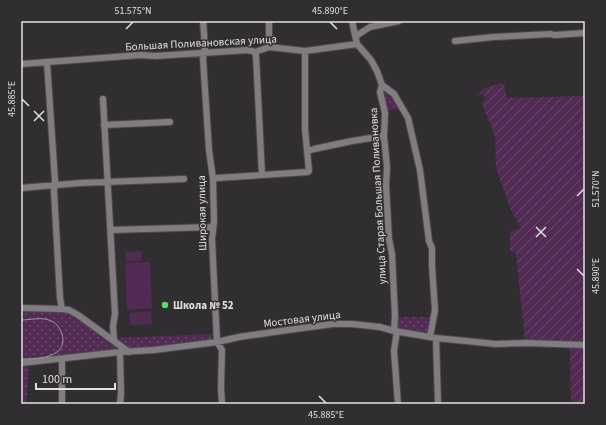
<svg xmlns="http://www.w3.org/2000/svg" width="606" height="425" viewBox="0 0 606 425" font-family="'Source Sans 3',sans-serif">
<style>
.grass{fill:url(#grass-dots)}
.garden{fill:url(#garden-furrows)}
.pitch{fill:#522b54}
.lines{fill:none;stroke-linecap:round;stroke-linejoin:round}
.minor-casing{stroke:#4d4a4d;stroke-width:8}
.minor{stroke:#807c80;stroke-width:6}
.tram{stroke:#9d9b9d;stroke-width:1}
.ticks{fill:none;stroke:#e1dfe1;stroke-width:1.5}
.poi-dot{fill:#60d56a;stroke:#312e31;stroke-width:1.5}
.labels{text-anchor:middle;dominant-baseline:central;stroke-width:3;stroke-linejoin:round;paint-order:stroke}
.street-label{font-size:11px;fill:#e1dfe1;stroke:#312e31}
.poi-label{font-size:11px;font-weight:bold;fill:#e1dfe1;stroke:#312e31;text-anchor:start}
.neatline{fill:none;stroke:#e1dfe1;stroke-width:1.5}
.ticks-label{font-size:10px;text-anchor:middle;fill:#e1dfe1}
</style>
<defs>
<pattern id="grass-dots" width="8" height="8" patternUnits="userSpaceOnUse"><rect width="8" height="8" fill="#522b54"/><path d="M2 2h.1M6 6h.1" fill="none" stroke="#6b496c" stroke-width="1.8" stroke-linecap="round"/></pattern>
<pattern id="garden-furrows" width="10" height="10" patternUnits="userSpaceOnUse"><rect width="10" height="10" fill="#522b54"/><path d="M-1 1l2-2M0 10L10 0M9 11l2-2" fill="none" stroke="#6b496c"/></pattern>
</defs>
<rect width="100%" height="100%" fill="#312e31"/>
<!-- grass -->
<path class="grass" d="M384,88L392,94L401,109L386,110L382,93Z
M21,311H59L68,313L77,318L115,345L117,347V349L21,360Z
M397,317H432L428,333L426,334L398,329L396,323Z
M213,334L211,339L208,340L155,347L133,349L125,345L117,340L119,338Z
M27,366L29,369L26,404H21V367Z"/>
<!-- garden -->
<path class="garden" d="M502,83L504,84L507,98L585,96V341H525L516,253L510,251V232L521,228L511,210L496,168L495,136L482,103L485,99L484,94L476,95L485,88Z
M585,347V404H571L570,348Z"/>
<!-- pitch -->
<path class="pitch" d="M142,251V261H126L125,252Z
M150,262L152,308L127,310L125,263Z
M151,311L152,324L130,325V313Z"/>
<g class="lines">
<defs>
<path id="minor" d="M203,21L205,47L203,59L209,150L213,179L214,222L212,239L217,342L222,350L221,388L222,404
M352,21L357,44L371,60L377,71L382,85L380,92L385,113L384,136L387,167L386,186L389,239L392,254L395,316L394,331
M356,36L370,27L399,21
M455,41L494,37L551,34L554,35L585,33
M269,47V21
M255,52L256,56L262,175
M47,62L55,181L54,191L60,298L62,309
M21,64L141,55L155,56L248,50L255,52L269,47L305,51L357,44
M382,85L394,94L408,118L420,170L429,241L432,248V266L435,310L430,337
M103,99L115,314L113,326L114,340
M104,125L170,122
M308,151L314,149L352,141L384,136
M213,179L217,178L308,172L309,171L305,129V51
M21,188L80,183L184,179
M111,230L213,227
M21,308L62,309L69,310L78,315L129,352
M397,331L394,351L398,404
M436,338L438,404
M120,352L121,393L120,404
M21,363L120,352L154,350L217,342L239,337L288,330L333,324H352L380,327L394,331L436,338L496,344L527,343L585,345
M62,404V359"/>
</defs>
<!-- minor casing -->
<use href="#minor" class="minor-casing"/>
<!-- minor -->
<use href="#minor" class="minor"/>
<!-- tram -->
<path class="tram" d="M21,320C30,320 40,317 49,320C61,323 69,344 57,352C47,359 33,359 21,359"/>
</g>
<!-- ticks -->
<path class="ticks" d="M330,22L337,29M126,29L133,22M22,99L29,106M34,111L44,121M34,121L44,111M577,196L584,189M536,227L546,237M536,237L546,227M577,269L584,276M319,396L326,403"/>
<!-- markers -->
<circle class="poi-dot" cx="165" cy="305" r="4"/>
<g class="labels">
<!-- street labels -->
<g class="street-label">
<text transform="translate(201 43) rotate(-3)">Большая Поливановская улица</text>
<text transform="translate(378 196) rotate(-93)">улица Старая Большая Поливановка</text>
<text transform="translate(202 213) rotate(-91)">Широкая улица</text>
<text transform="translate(302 319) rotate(-7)">Мостовая улица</text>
</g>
<!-- poi labels -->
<g class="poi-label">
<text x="173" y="305">Школа № 52</text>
</g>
</g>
<!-- border -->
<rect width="606" height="425" fill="none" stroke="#312e31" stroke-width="44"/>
<!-- scale -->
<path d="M36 383v6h79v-6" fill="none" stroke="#e1dfe1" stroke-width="2"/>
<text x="42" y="383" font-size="12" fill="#e1dfe1" stroke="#312e31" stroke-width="3" paint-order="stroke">100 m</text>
<rect x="22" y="22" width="562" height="381" class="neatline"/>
<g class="ticks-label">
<text x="133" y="14">51.575°N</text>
<text x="330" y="14">45.890°E</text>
<text transform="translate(11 99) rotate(-90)" y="4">45.885°E</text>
<text transform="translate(595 189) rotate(-90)" y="4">51.570°N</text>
<text transform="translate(595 276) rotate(-90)" y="4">45.890°E</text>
<text x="326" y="418">45.885°E</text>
</g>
</svg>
